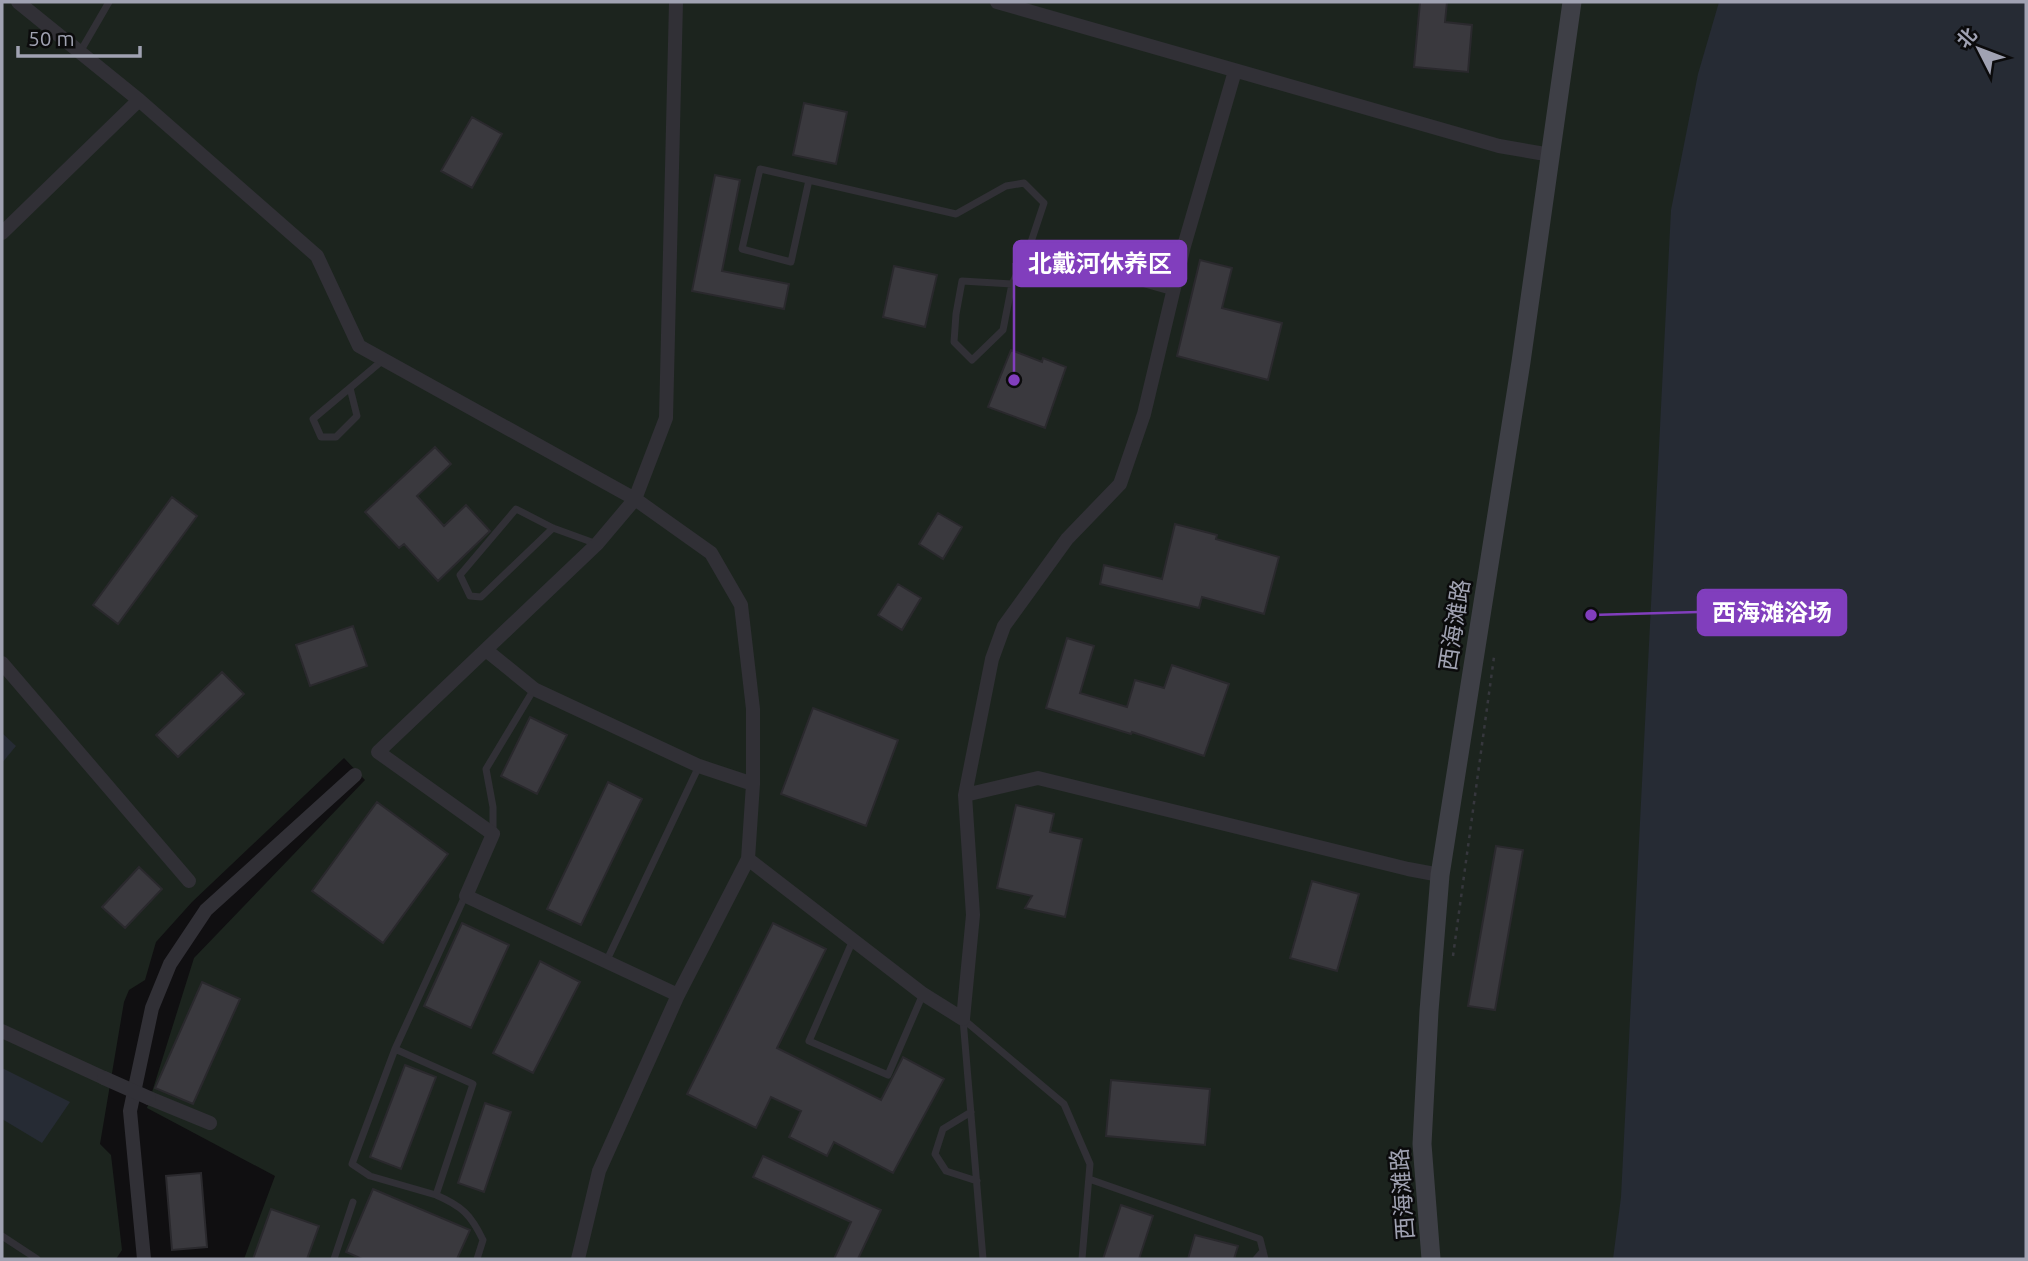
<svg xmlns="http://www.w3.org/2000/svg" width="2028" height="1261" viewBox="0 0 2028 1261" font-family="Ubuntu,'Noto Sans SC',sans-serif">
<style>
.green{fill:#1c241e}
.water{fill:#262b34}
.building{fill:#3a393e;stroke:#2a292d;stroke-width:2}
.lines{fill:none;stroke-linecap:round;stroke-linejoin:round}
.path{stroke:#36373d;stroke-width:2.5;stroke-dasharray:3.5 5;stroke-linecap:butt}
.service{stroke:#313036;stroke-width:7}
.minor{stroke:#313036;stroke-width:14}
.secondary{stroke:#3e3f46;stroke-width:19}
.minor-bridge{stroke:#313036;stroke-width:14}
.labels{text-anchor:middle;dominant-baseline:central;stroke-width:5;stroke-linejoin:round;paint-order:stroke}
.street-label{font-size:23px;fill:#a0a2b2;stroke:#0b0b0c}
.leader{fill:none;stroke:#813ebd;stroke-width:2.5}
.callout-dot{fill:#813ebd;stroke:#0b0b0c;stroke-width:2.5}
.callout{fill:#813ebd;stroke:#813ebd;stroke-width:2.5}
.callout-label{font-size:24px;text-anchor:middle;font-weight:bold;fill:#fff}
</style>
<rect width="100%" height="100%" fill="#100f11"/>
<!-- green -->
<path class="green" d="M2,2H2026V1259H244L275,1176L147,1108L194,958L365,780L344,758L192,902L156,942L145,980L129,990L124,1002L100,1144L111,1155L122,1250L116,1259H2Z"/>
<!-- water -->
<path class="water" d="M1719,2H2026V1259H1613L1621,1197L1671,210L1698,74Z
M2,733L16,746L2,763Z
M2,1068L70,1102L42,1143L2,1119Z"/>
<!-- building -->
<path class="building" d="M1420,2H1447L1445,22L1472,25L1468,72L1414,67Z
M804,103L847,112L836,164L793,155Z
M472,117L502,134L472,188L441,171Z
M715,175L740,180L722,271L789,284L784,309L692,291Z
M1200,260L1232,268L1222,308L1282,323L1268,380L1177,356Z
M894,266L937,275L925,327L883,317Z
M1011,350L1042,362L1043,358L1066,367L1045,428L988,407Z
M435,447L451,464L417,496L444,526L466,505L490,531L438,581L404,544L399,548L365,512Z
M172,497L197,516L118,624L93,605Z
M938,513L962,527L943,559L919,544Z
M1175,524L1217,535L1216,539L1279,557L1264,614L1202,597L1199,608L1100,584L1104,565L1162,579Z
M898,584L921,598L902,630L878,615Z
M353,626L367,666L310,686L296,645Z
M1067,638L1094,646L1080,693L1127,707L1135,680L1164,688L1172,665L1229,684L1204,756L1132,732L1131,734L1046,708Z
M222,672L244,694L178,757L156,735Z
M813,708L898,740L866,826L781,794Z
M530,717L567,735L537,794L501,776Z
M608,782L642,799L581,925L547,909Z
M377,802L448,854L383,943L312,891Z
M1016,805L1054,814L1050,832L1082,839L1065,917L1025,908L1032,896L997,888Z
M1496,846L1523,850L1495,1010L1468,1006Z
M139,867L162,889L125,928L102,907Z
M1312,881L1359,894L1337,971L1290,958Z
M462,923L509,945L471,1028L424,1006Z
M773,923L826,949L777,1048L881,1100L903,1057L944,1079L893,1173L834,1142L827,1156L789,1137L801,1111L771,1097L756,1128L687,1094Z
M540,961L580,982L533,1073L493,1053Z
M202,982L240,999L193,1104L155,1088Z
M405,1065L436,1077L401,1169L370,1157Z
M1111,1080L1210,1089L1205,1145L1106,1136Z
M485,1103L511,1112L484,1192L458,1183Z
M763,1156L881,1210L858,1259H834L851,1222L753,1177Z
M201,1173L207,1247L172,1250L166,1176Z
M373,1189L470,1230L457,1259H362L346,1252Z
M1121,1205L1153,1216L1139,1259H1103Z
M271,1209L319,1226L307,1259H253Z
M1195,1235L1238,1246L1234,1259H1188Z"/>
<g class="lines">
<!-- path -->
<path class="path" d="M1453,956L1494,657"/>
<!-- service -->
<path class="service" d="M80,52L109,2
M809,180L791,262L742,249L760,169L956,214L1006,186L1024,183L1044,203L1028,251L1012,284L962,281L956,314L954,342L972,360L1003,330L1012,284
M1028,251L1173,292
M350,388L357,416L336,437H321L313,419L383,360
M553,528L481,597L470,596L460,575L516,509L553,528L597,544
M493,834V807L486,769L534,689
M853,940L809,1041L888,1075L923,994
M606,962L699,766
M963,1019L1064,1104L1090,1164L1082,1259
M963,1019L983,1259
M395,1049L473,1084L436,1195L370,1176L352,1164L395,1049L465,896
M971,1112L943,1129L935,1154L946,1171L977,1181
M1089,1179L1260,1239L1265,1259
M436,1195C462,1206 471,1215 483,1240L477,1259
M2,1236L37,1259
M334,1259L353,1202
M1256,1259L1263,1251"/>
<!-- minor -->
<path class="minor" d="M18,2L139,100L317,256L359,346L635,499L711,553L741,605L753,709V784L748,859L678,995L599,1171L578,1259
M676,2L666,418L635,499L597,544L378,752L493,834L466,896L678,995
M997,2L1499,146L1551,155
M2,233L139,100
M486,650L534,689L699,766L753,784
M2,663L189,881
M965,795L1038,778L1408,869L1440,875
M748,859L923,994L963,1019L973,915L965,795L992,659L1004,626L1067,539L1120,484L1144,414L1184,246L1235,71
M2,1031L104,1078
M149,1098L210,1123
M144,1259L130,1111L152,1008L170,964L206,910L355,775"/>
<!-- secondary -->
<path class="secondary" d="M1431,1259L1422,1144L1429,1011L1440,875L1521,362L1572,2"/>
<!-- minor-bridge -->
<path class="minor-bridge" d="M104,1078L149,1098"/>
</g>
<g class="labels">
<!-- street labels -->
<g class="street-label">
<text transform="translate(1454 625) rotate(-81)">西海滩路</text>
<text transform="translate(1402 1194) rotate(-94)">西海滩路</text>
</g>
</g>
<!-- callouts -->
<path class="leader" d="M1014 380L1014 263M1591 615L1698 612"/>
<g class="callout-dot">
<circle cx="1014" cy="380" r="7"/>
<circle cx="1591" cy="615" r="7"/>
</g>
<g class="callout">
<rect x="1014" y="241" width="172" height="45" rx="7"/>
<rect x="1698" y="590" width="148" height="45" rx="7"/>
</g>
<g class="callout-label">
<text x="1100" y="272">北戴河休养区</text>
<text x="1772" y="621">西海滩浴场</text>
</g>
<!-- border -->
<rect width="2028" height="1261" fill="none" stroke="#a0a2b2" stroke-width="7"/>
<!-- north arrow -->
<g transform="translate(1979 49) rotate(312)" stroke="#0b0b0c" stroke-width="5" paint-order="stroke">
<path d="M0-5L12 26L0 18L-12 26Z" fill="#a0a2b2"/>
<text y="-10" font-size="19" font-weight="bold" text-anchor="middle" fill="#a0a2b2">北</text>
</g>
<!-- scale -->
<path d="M18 46v10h122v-10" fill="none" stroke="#a0a2b2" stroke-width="3.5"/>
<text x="28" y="46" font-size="21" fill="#a0a2b2" stroke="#0b0b0c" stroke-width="5" paint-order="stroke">50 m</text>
</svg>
